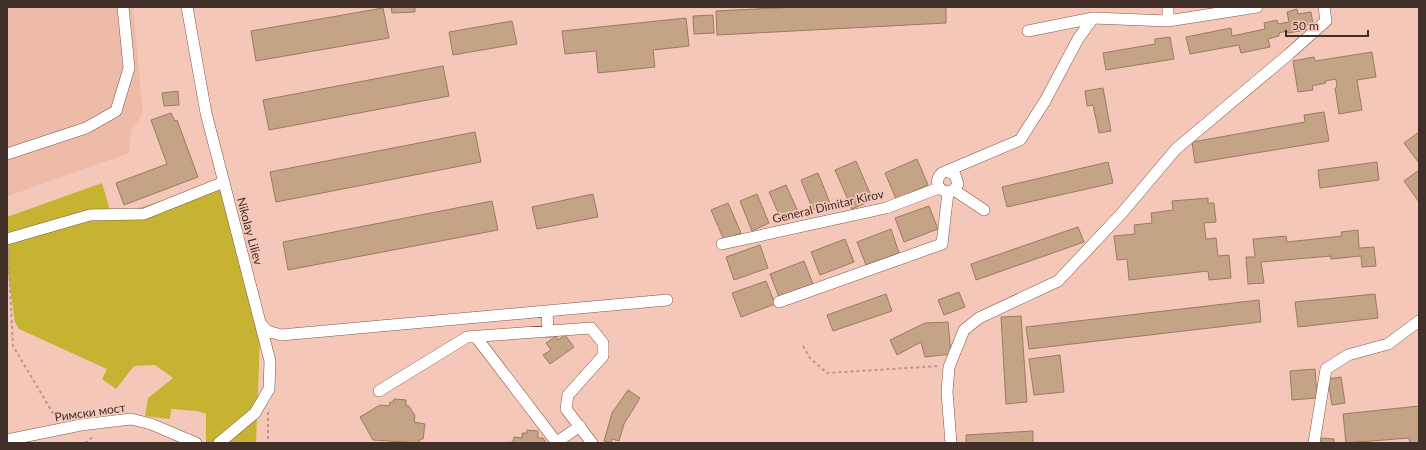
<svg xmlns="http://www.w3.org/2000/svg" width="1426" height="450" viewBox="0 0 1426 450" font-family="Lato,sans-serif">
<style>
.built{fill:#eebba8}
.green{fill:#c6b332}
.building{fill:#c4a387;stroke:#9b7b61}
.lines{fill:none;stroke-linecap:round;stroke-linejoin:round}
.minor-casing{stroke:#7d584a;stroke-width:12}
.path{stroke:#bc978b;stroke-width:2;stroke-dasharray:3 3;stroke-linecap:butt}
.minor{stroke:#fff;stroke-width:11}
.labels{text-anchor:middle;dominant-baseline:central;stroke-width:3.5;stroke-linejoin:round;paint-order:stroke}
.street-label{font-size:12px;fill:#412f29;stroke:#f4c7b8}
</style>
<rect width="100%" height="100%" fill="#f4c7b8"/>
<!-- built -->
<path class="built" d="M7,7H133L143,114L131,130L129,153L8,196Z"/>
<!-- green -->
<path class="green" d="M102,183L110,210L123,213L218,183L260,338L256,443H206V414L197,411L171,409L170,419L145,416L148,398L173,378L155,365L134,366L116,389L102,379L107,369L19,329L15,322L7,267V217Z"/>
<!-- building -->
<path class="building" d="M391,7H415V12L392,13Z
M796,7H946V23L717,35L716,11Z
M383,8L389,38L256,61L251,31Z
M1297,9L1298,14L1311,12L1313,24L1305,25L1306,30L1288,33L1287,31L1279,33V36L1268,39L1270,47L1241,53L1239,45L1190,54L1186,37L1231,28L1232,36L1265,29L1264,23L1277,20L1278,24L1289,22L1287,12Z
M713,15L714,33L694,34L693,16Z
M686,18L689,46L653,50L655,67L598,73L596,51L565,54L562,31Z
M512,21L517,44L453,55L449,32Z
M1170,37L1174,59L1106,70L1103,53L1155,44V39Z
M1372,52L1376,77L1357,80L1362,110L1339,114L1335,88L1337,87L1336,79L1325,81L1326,83L1312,86L1313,90L1298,92L1293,61L1314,57L1315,61Z
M443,66L449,96L269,130L263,100Z
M1103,88L1111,131L1099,133L1093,105L1087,106L1085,91Z
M178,91L179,105L164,106L162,93Z
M1324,112L1329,141L1195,163L1192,142L1305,122L1304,115Z
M171,113L175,121L177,120L198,177L124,205L116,183L167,164L151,120Z
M475,132L481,162L276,202L270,172Z
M1419,132V163L1404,143Z
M917,159L928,185L896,199L885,173Z
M856,161L873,200L852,209L835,170Z
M1108,162L1113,183L1007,207L1002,187Z
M1377,162L1379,180L1320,188L1318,170Z
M1419,170V202L1404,181Z
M818,173L830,203L813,210L801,180Z
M786,185L799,214L782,221L769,192Z
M593,194L598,217L537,229L532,207Z
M757,194L769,223L752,231L740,201Z
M1208,198V203H1214L1216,222L1204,223L1206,239L1216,238L1218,256L1229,255L1231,278L1209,280L1208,271L1129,280L1127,259L1117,260L1114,236L1135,234L1134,225L1152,223L1151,213L1173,210L1172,201Z
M492,201L498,230L288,270L283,242Z
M728,203L741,233L724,240L711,210Z
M929,206L938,229L904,242L895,218Z
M1078,227L1084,242L976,280L971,264Z
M891,229L899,253L866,265L857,242Z
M1358,230L1359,248L1374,247L1376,266L1362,267L1361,256L1331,259V256L1261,262L1264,283L1248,284L1246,257H1255L1253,239L1286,236L1287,242L1342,236L1341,232Z
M845,239L854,262L820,275L811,252Z
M760,245L768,268L734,280L726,257Z
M804,261L813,284L779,297L770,274Z
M766,281L775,304L741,317L732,293Z
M959,292L965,307L944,315L938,300Z
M886,294L892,311L833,331L827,315Z
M1375,294L1378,318L1298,327L1295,302Z
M1259,300L1261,322L1029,349L1026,327Z
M1021,316L1027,402L1006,404L1001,317Z
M948,322L951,354L925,357L921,342L897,355L890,340L925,323Z
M565,335L574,347L550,364L543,355L551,350L546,343L556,336L558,340Z
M1060,355L1064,392L1034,395L1029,359Z
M1315,369L1317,398L1292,400L1290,371Z
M1341,377L1345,403L1332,405L1328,379Z
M628,390L640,398L624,424L619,441L612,439L611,443L604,441L612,413Z
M394,399L406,400V406H409L415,416L414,422L425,424L423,439H420L419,443L373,440L360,417L380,405L389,406L390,402H393Z
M1419,406V443H1410L1409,438L1346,443L1343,414Z
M527,430L538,431V438H543L546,443H503L513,442L514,437L522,438V433H527Z
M1033,431V443H966V435Z
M1321,438L1334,439V443H1321Z"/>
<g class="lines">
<defs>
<path id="minor" d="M187,7L206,113L270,361L269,389L255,413L219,443
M1168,7V21
M1028,31L1093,18L1168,21L1257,7
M7,154L86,128L116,111L129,68L123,7
M949,172L955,175L958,184L954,190C942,196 931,183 942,173L1020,140L1045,101L1078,39L1093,18
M954,190L984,210
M7,239L90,215L144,214L224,182
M722,244L886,208L939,188
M779,302L942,244L948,192
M547,311L548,332
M262,325L267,331L281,335L667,300
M476,337L557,443
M379,391L467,337L591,328L603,343V356L568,395L566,409L592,443
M7,440L81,425L131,419L151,424L196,443
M557,442L580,426
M951,443L947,392L949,367L964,330L979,318L1058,281L1122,213L1176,149L1289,54L1326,21L1324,7
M1314,443L1326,369L1348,355L1388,344L1419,321"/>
</defs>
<!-- minor casing -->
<use href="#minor" class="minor-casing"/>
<!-- path -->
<path class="path" d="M8,248L13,346L57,420
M803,346L810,358L827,373L939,366
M268,412V443
M85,443L94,436"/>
<!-- minor -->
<use href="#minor" class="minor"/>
</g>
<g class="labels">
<!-- street labels -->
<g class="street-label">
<text transform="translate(828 206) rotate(-13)">General Dimitar Kirov</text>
<text transform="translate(250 231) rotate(75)">Nikolay Liliev</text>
<text transform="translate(90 412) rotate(-8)">Римски мост</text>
</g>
</g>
<!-- border -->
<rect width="1426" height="450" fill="none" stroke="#412f29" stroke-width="16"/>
<!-- scale -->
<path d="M1286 30v6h82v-6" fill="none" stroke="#412f29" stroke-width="2"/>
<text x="1292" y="30" font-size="12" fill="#412f29" stroke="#f4c7b8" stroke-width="3" paint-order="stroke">50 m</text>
</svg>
